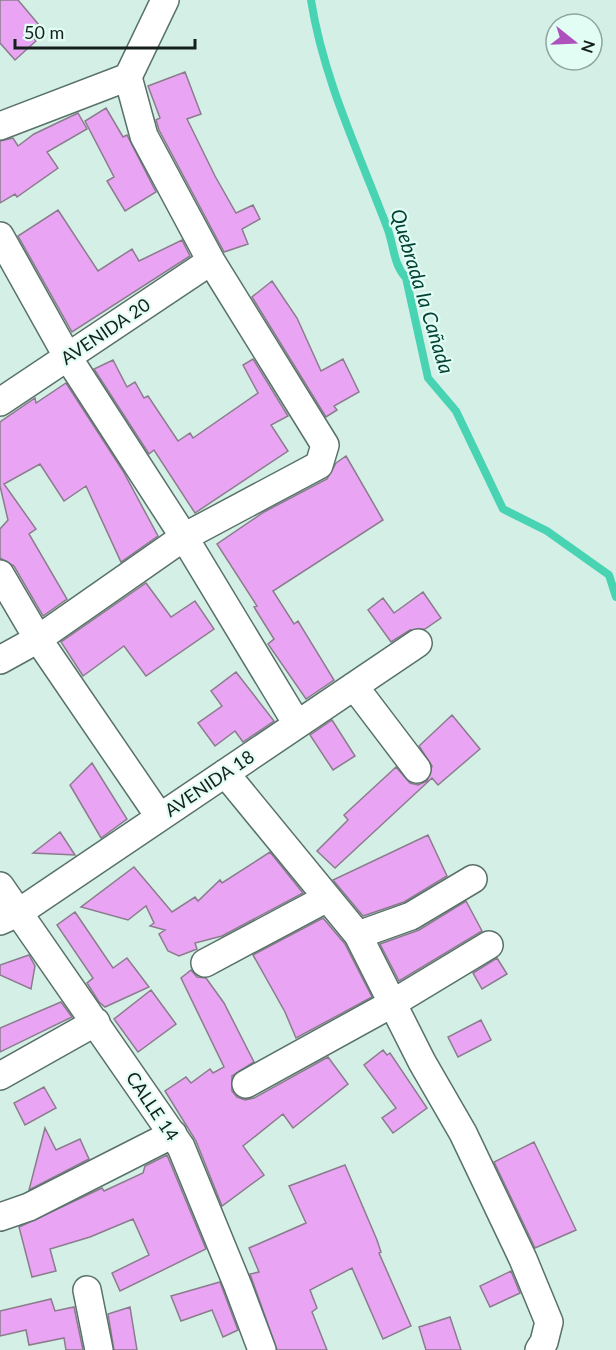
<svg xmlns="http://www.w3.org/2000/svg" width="616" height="1350" viewBox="0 0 616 1350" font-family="Lato,sans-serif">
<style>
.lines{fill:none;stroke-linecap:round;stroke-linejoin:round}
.stream{stroke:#48d4b3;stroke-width:8}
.building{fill:#e9a5f3;stroke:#8b7c8d;stroke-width:1.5}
.minor-casing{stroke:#587169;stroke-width:30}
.minor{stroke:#fff;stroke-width:27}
.labels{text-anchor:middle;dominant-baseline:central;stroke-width:4.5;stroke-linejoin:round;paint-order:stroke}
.street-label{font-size:18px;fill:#151f1c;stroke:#e1fdf4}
.water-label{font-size:20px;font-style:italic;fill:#004134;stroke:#e1fdf4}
</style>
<rect width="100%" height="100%" fill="#d4f0e6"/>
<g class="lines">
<!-- stream -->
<path class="stream" d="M311,0C323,78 359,153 387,227C394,245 393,264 406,278L428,378L456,411L503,509L547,531L609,575L616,597"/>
</g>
<!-- building -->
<path class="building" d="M0,0H18L39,25L30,33L36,41L15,60L0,43Z
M185,72L201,114L187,119L215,176L236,213L253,205L260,219L242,229L248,244L224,252L159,130L156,120L160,118L148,86Z
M106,108L123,137L127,135L156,192L125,211L107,181L114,177L85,121Z
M78,113L87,129L47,152L58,168L17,197L15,194L0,203V141L13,138L18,146L34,134Z
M58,210L98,271L132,249L139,261L182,240L190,256L72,332L18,236Z
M272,281L297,318L321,371L343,359L359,392L334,406L337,410L326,417L252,297Z
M253,359L288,416L271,425L288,451L195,513L154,450L149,454L94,369L113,360L127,387L135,382L144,398L148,396L178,441L190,433L193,438L258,393L243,365Z
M66,383L123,471L158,536L121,562L86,486L64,501L40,464L4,484L36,529L29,534L67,599L43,616L14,566L0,558V529L8,520L0,486V422L35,398L36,403Z
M346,456L383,520L273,591L294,624L298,621L334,680L306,699L268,644L274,639L254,607L257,606L217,544L264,512L327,479L336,463Z
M146,583L171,617L195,601L214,629L146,676L124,646L83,676L61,642Z
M423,592L441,618L425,629L410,630L391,642L368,610L383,598L394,613Z
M236,672L274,721L243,742L235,731L215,746L198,723L222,706L211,691Z
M452,715L480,749L438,785L432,778L335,868L317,851L348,820L344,815L396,767L410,783L418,785L427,781L432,766L419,746Z
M332,720L355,756L333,770L310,735Z
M92,763L127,819L101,838L70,785Z
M60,832L75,855L33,853Z
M428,835L447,876L404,902L363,916L333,880Z
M270,852L303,893L222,936L195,943L197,949L179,956L168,951L159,934L165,930L150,926L154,923L146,906L128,920L81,907L134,867L172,912L195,897L198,901L220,880L222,883Z
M466,901L482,931L399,981L380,944L419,930Z
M75,912L113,968L127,958L149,987L105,1007L99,1002L87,983L93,978L57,925Z
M323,918L345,944L372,997L296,1038L285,1012L253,955Z
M29,955L35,966L31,989L0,975V965Z
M497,958L507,974L482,989L473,973Z
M191,970L197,977L206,978L224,1003L254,1062L232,1076V1091L237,1097L245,1100L254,1098L328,1057L348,1084L293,1128L283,1114L243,1146L264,1175L222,1206L196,1141L165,1091L186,1077L191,1083L210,1069L213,1073L224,1067L181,978Z
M151,990L176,1024L138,1052L114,1019Z
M61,1002L72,1017L0,1052V1028Z
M481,1020L491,1040L458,1057L448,1037Z
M383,1050L387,1055L390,1053L427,1108L393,1133L382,1118L396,1108L364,1065Z
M44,1087L56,1108L25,1125L14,1103Z
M45,1128L56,1150L80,1139L89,1159L29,1190Z
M534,1142L576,1230L535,1248L494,1162Z
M167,1155L206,1249L120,1291L112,1273L149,1255L133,1219L90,1237L50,1249L56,1271L32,1277L19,1227L102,1188L104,1191L143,1173L145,1166Z
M345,1165L377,1240L381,1252L379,1253L411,1326L383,1339L352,1268L310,1290L317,1308L312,1312L327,1350H277L250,1274L259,1272L249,1248L306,1223L289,1186Z
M511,1271L520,1293L490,1307L480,1286Z
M220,1282L238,1330L223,1337L212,1310L181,1321L171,1296Z
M51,1299L55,1311L74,1307L83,1350H66L64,1338L29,1345L26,1330L0,1336V1311Z
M130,1307L137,1350H114L108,1314Z
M450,1317L461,1350H426L419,1327Z"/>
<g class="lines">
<defs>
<path id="minor" d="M0,126L128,77
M0,236L67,356L184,537L297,724
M0,402L211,261
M0,574L38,639L159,816
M0,660L38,639L184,537L319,465L325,445L211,261L144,136L128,77L165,0
M354,686L417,769
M225,773L358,935L422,1062L463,1133L523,1259L549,1322L544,1342L539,1350
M0,886L181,1147L238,1286L262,1350
M0,921L18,913L418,643
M358,935L411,916L473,879
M205,963L327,898
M0,1076L96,1022
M246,1084L393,1003L489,945
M0,1217L29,1207L173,1134
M87,1290L99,1350"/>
</defs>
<!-- minor casing -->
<use href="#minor" class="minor-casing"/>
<!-- minor -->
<use href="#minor" class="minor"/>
</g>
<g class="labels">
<!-- street labels -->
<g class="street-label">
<text transform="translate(105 331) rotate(-34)">AVENIDA 20</text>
<text transform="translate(209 783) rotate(-34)">AVENIDA 18</text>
<text transform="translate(153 1106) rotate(56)">CALLE 14</text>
</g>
<!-- water labels -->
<g class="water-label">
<text transform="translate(423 291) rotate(73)">Quebrada la Cañada</text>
</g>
</g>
<!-- north arrow -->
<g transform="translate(574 42) rotate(108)"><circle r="28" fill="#e1fdf4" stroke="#8fa49e" stroke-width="1.5"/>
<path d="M0-4.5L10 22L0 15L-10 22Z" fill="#ae51bc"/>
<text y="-9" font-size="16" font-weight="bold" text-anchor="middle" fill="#151f1c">N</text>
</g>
<!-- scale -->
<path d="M15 39v9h180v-9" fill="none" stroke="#151f1c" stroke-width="3"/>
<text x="24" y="39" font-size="18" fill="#151f1c" stroke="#e1fdf4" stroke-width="4.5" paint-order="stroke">50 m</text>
</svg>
